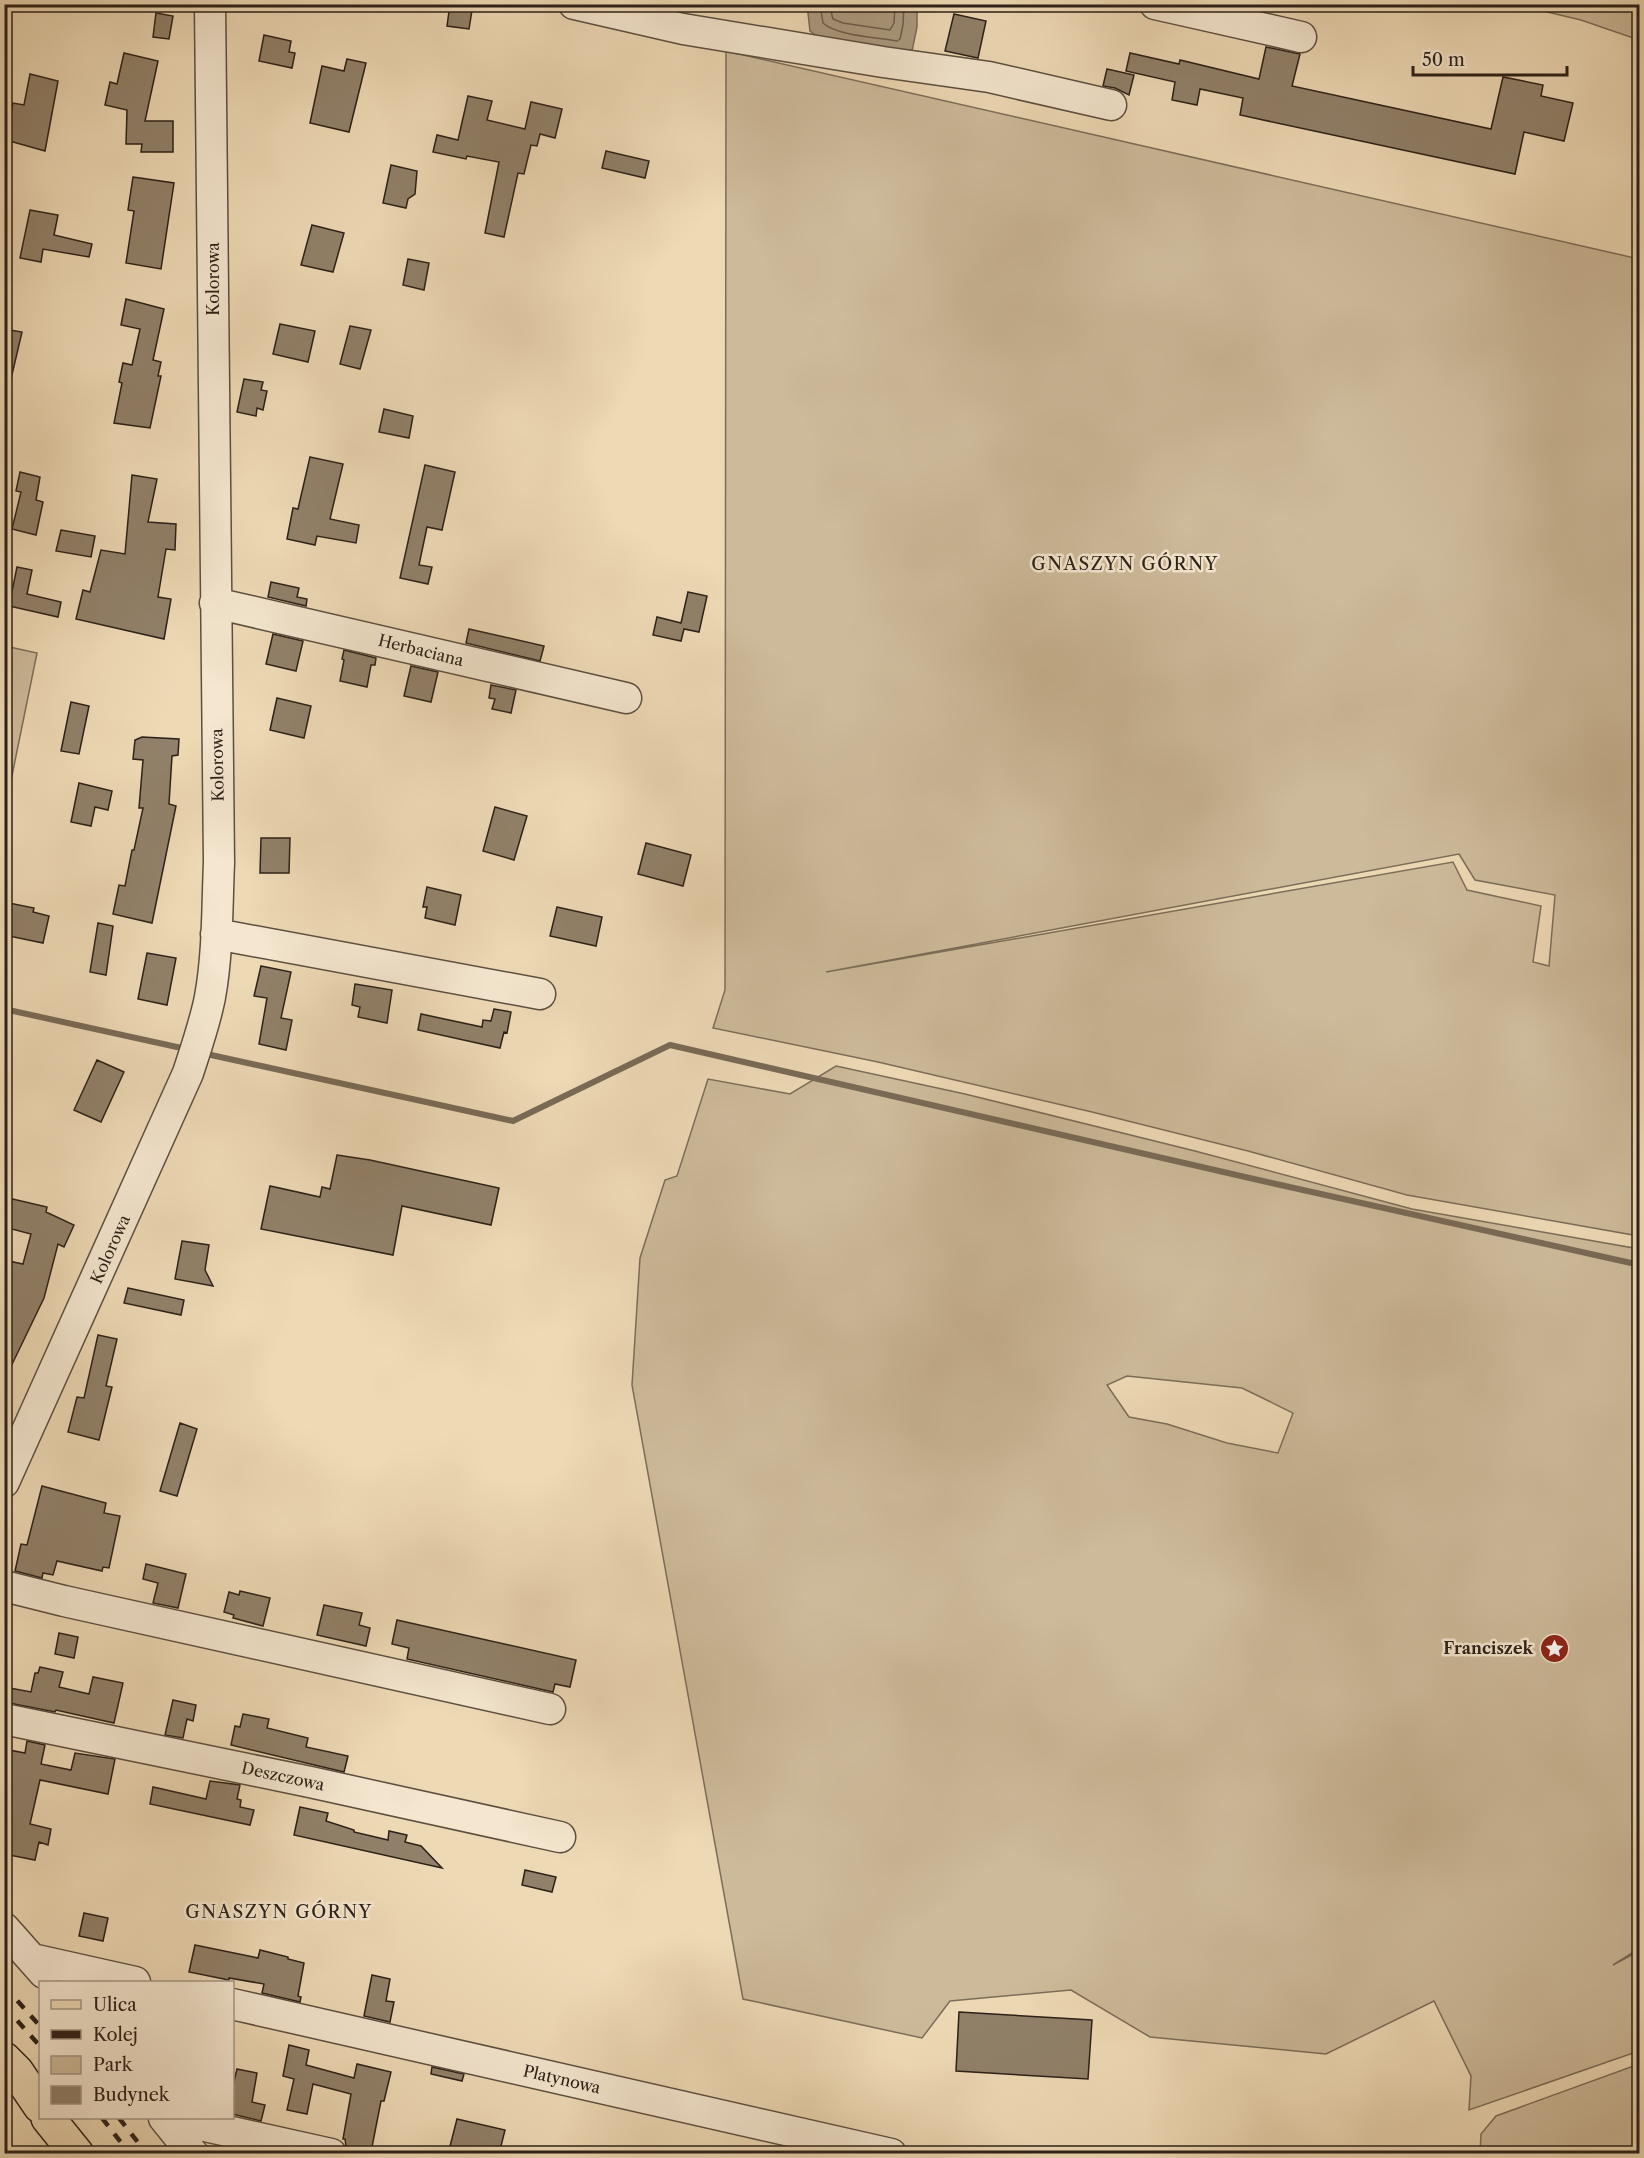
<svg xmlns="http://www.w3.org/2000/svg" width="1644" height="2158" viewBox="0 0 1644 2158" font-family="'Libre Caslon Text',serif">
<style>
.green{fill:#cdba9a;stroke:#7c6e5a;stroke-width:1.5;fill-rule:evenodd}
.water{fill:#ac9a80;stroke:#796a57;stroke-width:1.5}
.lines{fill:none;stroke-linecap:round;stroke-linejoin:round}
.shore{stroke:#6c5e4c;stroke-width:1.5}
.stream{stroke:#796a57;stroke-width:6}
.building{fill:#91816a;stroke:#2c2119;stroke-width:1.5}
.minor-casing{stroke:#5c4f40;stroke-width:33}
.major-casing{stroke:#2c2119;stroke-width:36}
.minor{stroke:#f4e6cf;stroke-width:30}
.major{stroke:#eed9b5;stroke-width:33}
.rail{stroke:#2c2119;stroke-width:4.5;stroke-dasharray:10 10;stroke-linecap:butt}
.labels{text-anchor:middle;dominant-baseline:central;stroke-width:5;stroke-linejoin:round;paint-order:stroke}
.street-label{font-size:16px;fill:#2c2119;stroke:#f4e6cf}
.poi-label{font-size:16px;font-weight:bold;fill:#2c2119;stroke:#f4e6cf;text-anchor:end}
.neighbourhood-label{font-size:18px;letter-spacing:1.5px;fill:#2c2119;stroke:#f4e6cf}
</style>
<rect width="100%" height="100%" fill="#eed9b5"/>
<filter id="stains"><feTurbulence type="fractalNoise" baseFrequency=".00333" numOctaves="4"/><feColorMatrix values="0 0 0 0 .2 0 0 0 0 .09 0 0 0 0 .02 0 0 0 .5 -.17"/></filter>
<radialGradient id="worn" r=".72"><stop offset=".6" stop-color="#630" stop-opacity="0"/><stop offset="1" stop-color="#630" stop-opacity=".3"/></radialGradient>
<!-- green -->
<path class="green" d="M1518,5H1639V40L1581,20Z
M726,51L1639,259V1236L1407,1195L1248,1151L1092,1112L878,1062L713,1028L725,990ZM1459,854L1475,880L1555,895L1549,966L1533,962L1541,906L1467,890L1453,862L826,972Z
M5,646L37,653L5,810L4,646Z
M836,1066L965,1094L1195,1151L1412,1209L1639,1249L1640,1948L1613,1965L1639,1951V2051L1469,2110L1471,2076L1434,2001L1326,2054L1150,2037L1071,1990L950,2001L922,2038L743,1999L632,1385L640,1258L665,1180L677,1176L708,1079L790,1094ZM1127,1376L1242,1388L1293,1413L1278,1453L1227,1443L1167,1424L1129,1417L1107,1385Z
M1639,2064V2153H1480L1481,2134L1496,2116Z"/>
<!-- water -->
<path class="water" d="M807,4L917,5V27L912,51L820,38L810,31Z"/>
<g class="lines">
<!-- shore -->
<path class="shore" d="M820,4L823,23C837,36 877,37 897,41L900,39L903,25L904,4
M829,4L833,19L843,23L890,30L894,23L895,4"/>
<!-- stream -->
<path class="stream" d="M4,1009L186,1049
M202,1053L513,1121L670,1045L1276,1184L1640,1265"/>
</g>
<!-- building -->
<path class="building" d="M450,4H473L469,29L447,26Z
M156,13L173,16L169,39L153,37Z
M954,14L986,21L978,58L945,51Z
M264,35L291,41L289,52L295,53L292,68L259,61Z
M1266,47L1300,54L1292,86L1491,129L1503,77L1543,85L1541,96L1573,103L1564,141L1524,132L1515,174L1240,115L1243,98L1200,89L1197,105L1172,100L1175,82L1126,71L1130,53L1179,64L1180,60L1259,79Z
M124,53L158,61L145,121H173V152H141L142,144H126L127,110L105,105L110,82L117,84Z
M347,59L366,63L349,132L310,123L322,66L344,71Z
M1107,69L1134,75L1129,95L1115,88L1103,86Z
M30,74L58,81L45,151L6,140L13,103L24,105Z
M468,96L492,101L487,120L525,129L531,102L562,109L555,138L540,134L537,146L531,145L524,174L518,173L504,237L485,233L499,162L467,156L466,159L433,152L437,135L458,140Z
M606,151L649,161L645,178L602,168Z
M391,165L417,171L415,194L408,199L406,208L383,203Z
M133,177L174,183L161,269L126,263L134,211L128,210Z
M30,210L58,215L54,235L92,244L89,257L43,249L41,262L20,258Z
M312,225L344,233L333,272L301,265Z
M408,259L429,263L424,290L403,285Z
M126,299L164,309L153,360L161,362L158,376H161L150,428L114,423L122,383L119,382L123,363L132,365L140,329L121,325Z
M280,324L315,331L308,362L273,354Z
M350,326L371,330L360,369L340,364Z
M4,329L22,332L11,379L4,378Z
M244,379L263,382L261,390L267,391L263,410L257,408L256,416L237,412Z
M384,409L413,416L409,438L379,432Z
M310,457L343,464L330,519L359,525L356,543L317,536L315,545L287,539L293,508L298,509Z
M425,465L455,472L442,530L427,527L419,565L432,567L428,584L400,578Z
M20,472L40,477L36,500L43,502L36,535L12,529L21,492L16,491Z
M132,475L157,479L148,522L176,524L175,550L166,549L158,597L171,599L164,639L76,619L83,590L90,592L101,550L125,554Z
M61,530L95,536L91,557L56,551Z
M17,567L32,570L27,594L61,602L58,617L9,606Z
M271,582L299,588L297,597L307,599L306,606L268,597Z
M688,592L707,596L699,632L684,629L681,641L653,635L657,617L681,623Z
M469,629L544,646L540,661L466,643Z
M273,634L303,641L296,671L266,664Z
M344,650L376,658L375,665H371L367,687L340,681L344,660L342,659Z
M411,666L438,672L431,702L404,696Z
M491,685L516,690L511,713L492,709L495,699L489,698Z
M277,698L311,706L304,738L270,730Z
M71,702L89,706L79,754L61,751Z
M142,737L179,739L178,755L172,756L169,804L176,806L152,923L113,914L119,885L125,886L132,850H134L143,808H139L143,760L133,759L135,740Z
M79,783L112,791L108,810L95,807L91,826L71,822Z
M495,807L527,816L514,860L483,851Z
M261,838H290L289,873H260Z
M646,843L691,855L683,886L638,874Z
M427,887L461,895L455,925L425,918L427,907H423Z
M4,902L34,908L33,912L49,916L43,943L4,935Z
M557,907L602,917L596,946L550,936Z
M98,923L113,926L106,975L90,972Z
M147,953L176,958L167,1005L138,999Z
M261,966L291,972L281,1018L292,1020L286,1050L259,1044L267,998L254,996Z
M355,984L392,990L387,1023L358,1017L360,1007L352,1005Z
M494,1009L511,1012L507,1033L504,1032L500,1048L418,1030L421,1014L482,1027L483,1020L491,1021Z
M97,1060L124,1072L101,1122L74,1110Z
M337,1155L370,1160L499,1188L491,1225L402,1206L393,1255L261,1229L270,1186L320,1197L322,1187L330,1189Z
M4,1197L47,1207L46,1212L74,1225L64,1247L58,1244L44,1298L4,1381V1260L23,1264L31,1234L4,1227Z
M182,1241L209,1245L205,1270L213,1286L175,1279Z
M128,1288L184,1300L181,1315L124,1303Z
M98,1335L117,1339L106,1386L112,1387L99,1440L68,1432L77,1397L84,1398Z
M180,1423L197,1429L177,1496L160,1491Z
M42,1486L106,1503L104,1513L120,1516L109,1568L103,1567L102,1571L57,1561L53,1575L43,1573L42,1578L15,1571L21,1544L27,1545Z
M146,1564L186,1574L178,1608L153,1603L158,1583L143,1579Z
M240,1591L270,1598L263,1626L233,1618L234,1615L224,1612L229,1592L239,1595Z
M324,1605L362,1613L359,1625L370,1628L366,1646L317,1635Z
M397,1620L576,1660L570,1687L555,1684L553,1692L407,1659L409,1648L392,1644Z
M59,1633L78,1637L74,1658L55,1654Z
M40,1667L63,1672L59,1687L89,1694L93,1677L123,1683L114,1723L56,1710L55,1712L4,1702V1687L31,1692L35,1673H38Z
M173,1700L196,1705L193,1721L187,1719L183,1738L165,1735Z
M243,1714L269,1719L267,1728L308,1738L306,1747L348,1756L344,1772L231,1745L235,1726L240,1727Z
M27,1741L45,1745L41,1764L71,1770L75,1753L115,1759L108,1794L40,1780L30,1824L51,1829L48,1845L39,1842L35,1860L4,1854V1749L25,1753Z
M210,1781L240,1785L237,1799L241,1800L240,1807L254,1810L250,1825L150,1804L153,1787L206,1799Z
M300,1807L328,1813L326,1821L354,1830V1832L388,1840L389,1831L407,1835L405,1842L421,1846L442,1868L294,1835Z
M525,1870L556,1877L552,1892L522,1885Z
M84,1913L108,1918L103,1941L79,1936Z
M195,1945L258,1958L260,1950L288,1957V1959L304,1963L298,1996L301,1997L300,2002L262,1993L264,1984L229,1978V1980L189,1972Z
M372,1975L390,1979L386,2001L394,2002L390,2022L364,2016Z
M959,2012L1092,2020L1088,2079L956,2071Z
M289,2045L309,2050L306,2065L354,2078L357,2064L391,2072L384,2101H381L371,2152L346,2146L345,2139H343L351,2094L313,2084L307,2114L287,2110L294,2079L283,2076Z
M432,2067L464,2074L462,2081L431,2074Z
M237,2069L257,2073L252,2102L265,2105L261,2121L232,2114V2089Z
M457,2119L505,2130L499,2154H448Z"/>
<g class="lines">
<defs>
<path id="minor" d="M574,4L683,29L883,62L989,77L1111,105
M1155,4L1301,37
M215,603L626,698
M216,934L540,994
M4,1482L188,1073C196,1048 205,1023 210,997C218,953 217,907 219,863L210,4
M4,1586L64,1601L550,1709
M4,1719L310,1782L560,1837
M4,1928L44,1973
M32,1959L135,1982
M232,2004L891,2154
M164,2118L193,2154
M169,2118L331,2154"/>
<path id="major" d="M4,2059L17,2072L40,2106
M48,2118L77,2154"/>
</defs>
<!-- minor casing -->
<use href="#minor" class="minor-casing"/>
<!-- major casing -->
<use href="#major" class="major-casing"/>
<!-- minor -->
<use href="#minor" class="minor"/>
<!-- major -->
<use href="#major" class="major"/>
<!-- rail -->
<path class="rail" d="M4,1986L40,2026
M4,2006L40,2046
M102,2118L130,2154
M119,2118L147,2154"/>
</g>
<!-- icons -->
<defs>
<symbol id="sight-disc" viewBox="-11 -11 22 22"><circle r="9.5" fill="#8f2418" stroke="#f4e6cf"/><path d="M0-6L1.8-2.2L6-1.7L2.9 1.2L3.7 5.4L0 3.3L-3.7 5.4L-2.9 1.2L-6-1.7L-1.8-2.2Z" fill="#fff"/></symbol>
</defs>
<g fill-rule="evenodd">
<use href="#sight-disc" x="1538" y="1632" width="33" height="33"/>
</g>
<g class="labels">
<!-- street labels -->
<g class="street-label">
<text transform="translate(213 279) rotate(-90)">Kolorowa</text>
<text transform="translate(421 650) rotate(14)">Herbaciana</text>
<text transform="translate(217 765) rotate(-91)">Kolorowa</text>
<text transform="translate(110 1249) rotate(-66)">Kolorowa</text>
<text transform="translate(283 1776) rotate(12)">Deszczowa</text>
<text transform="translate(562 2079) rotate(13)">Platynowa</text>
</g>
<!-- poi labels -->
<g class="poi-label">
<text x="1533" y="1648">Franciszek</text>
</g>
<!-- neighbourhood labels -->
<g class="neighbourhood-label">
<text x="1125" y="564">GNASZYN GÓRNY</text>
<text x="279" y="1912">GNASZYN GÓRNY</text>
</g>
</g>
<!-- margin -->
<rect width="1644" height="2158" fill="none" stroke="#eed9b5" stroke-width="24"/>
<rect x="6" y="6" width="1632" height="2146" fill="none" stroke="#2c2119" stroke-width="3"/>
<rect x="12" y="12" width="1620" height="2134" fill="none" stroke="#2c2119" stroke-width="1.5"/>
<!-- legend -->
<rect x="39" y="1981" width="195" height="138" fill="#f4e6cf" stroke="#a49786" stroke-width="1.5"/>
<rect x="51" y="2000" width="30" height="9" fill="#eed9b5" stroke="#a49786" stroke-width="1.5"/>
<text x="93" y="2011" font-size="18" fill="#2c2119">Ulica</text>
<rect x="51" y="2030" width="30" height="9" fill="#2c2119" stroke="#a49786" stroke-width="1.5"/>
<text x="93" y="2041" font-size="18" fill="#2c2119">Kolej</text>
<rect x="51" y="2056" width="30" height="18" fill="#cdba9a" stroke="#a49786" stroke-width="1.5"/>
<text x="93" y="2071" font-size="18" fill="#2c2119">Park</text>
<rect x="51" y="2086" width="30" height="18" fill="#91816a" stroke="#a49786" stroke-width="1.5"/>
<text x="93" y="2101" font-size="18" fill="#2c2119">Budynek</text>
<!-- scale -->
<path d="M1413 66v9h154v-9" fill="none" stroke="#2c2119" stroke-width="3"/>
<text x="1422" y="66" font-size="18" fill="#2c2119" stroke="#f4e6cf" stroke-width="4.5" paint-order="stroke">50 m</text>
<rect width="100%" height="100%" filter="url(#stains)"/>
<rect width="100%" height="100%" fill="url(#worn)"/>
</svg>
